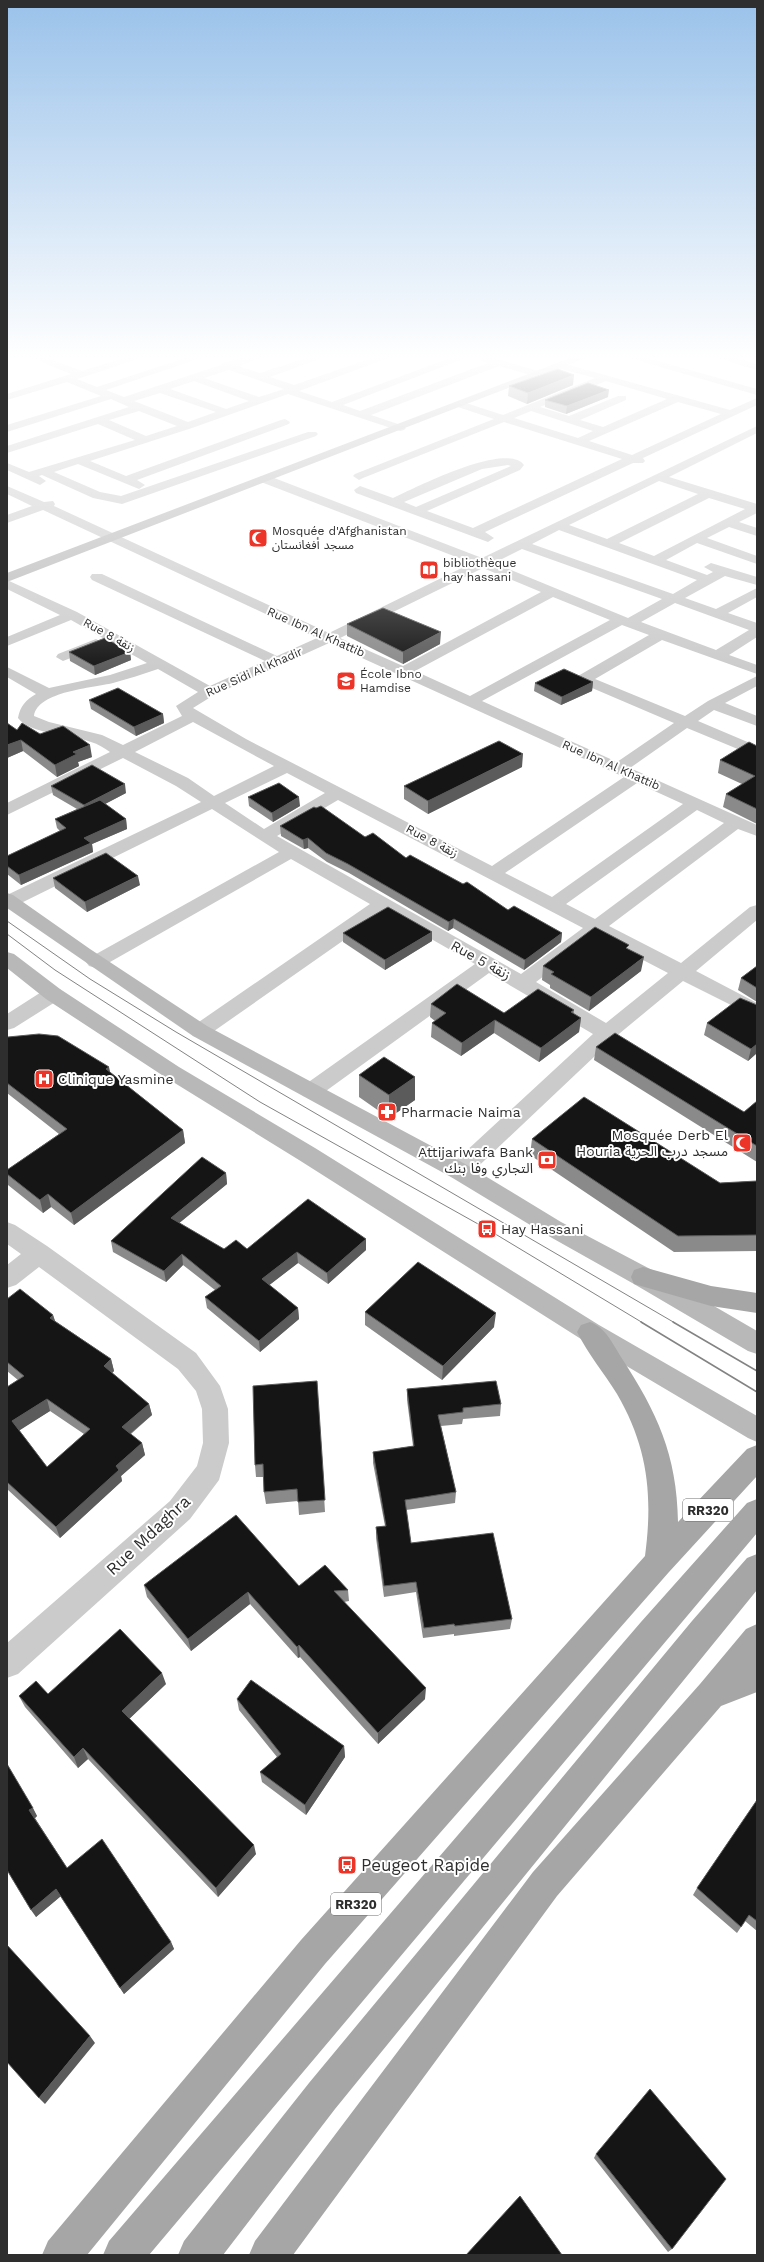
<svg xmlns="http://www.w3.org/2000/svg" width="764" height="2262" viewBox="0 0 764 2262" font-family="'Work Sans','Noto Sans Arabic',sans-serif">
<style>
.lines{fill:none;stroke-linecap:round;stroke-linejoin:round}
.street{fill:#cbcbcb;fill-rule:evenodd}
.secondary{fill:#b8b8b8;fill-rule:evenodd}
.primary{fill:#a6a6a6;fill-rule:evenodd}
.tram-far1{stroke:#838383;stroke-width:1}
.tram{stroke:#838383;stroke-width:1.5}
.wall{fill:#8a8a8a;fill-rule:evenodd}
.shaded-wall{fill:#5b5b5b}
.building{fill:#151515;stroke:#5b5b5b;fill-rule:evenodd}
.labels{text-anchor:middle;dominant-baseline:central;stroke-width:4;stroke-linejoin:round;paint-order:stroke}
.far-poi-label{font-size:12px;fill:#2e2e2e;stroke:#fff;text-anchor:start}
.far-street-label{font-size:12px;fill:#2e2e2e;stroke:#fff}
.shield{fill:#fff;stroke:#6d6d6d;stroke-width:1}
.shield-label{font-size:13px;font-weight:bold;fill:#2e2e2e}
.street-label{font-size:14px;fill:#2e2e2e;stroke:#fff}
.poi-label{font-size:14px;fill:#2e2e2e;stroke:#fff;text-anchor:start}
.near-street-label{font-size:17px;fill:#2e2e2e;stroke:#fff}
.near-poi-label{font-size:17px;fill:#2e2e2e;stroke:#fff;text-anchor:start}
</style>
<rect width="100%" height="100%" fill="#fff"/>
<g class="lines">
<!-- street -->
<path class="street" d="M29,357H44L82,371L127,357H144L77,379L97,387L188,357H204L106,390L124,397L221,365L222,363L246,357H262L239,366L260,373L309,357H325L270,377L294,385L375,357H391L299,391L332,402L453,357H468L343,405L360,411L488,363L481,361V357H490L545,373L546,375L541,378L499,366L371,415L404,426L406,428L404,430L400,431L288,394L192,428L90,461L126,476L281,420L285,419L290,422L289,424L137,480L145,485L139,489L78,464L54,472L100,492L121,496L308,432H316L318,434L316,436L122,504L93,498L42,475L39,476L46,481L40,485L7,470V463L29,472L135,440L98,424L7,453V446L129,407L111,399L7,432V425L101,396L67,382L7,400V394L71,374ZM229,370L284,389L259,397L204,378ZM194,381L249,401L226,409L170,389ZM160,393L216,412L188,422L134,401ZM139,411L177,426L146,436L109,420Z
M626,357H644L757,389V395Z
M714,357H732L757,364V370Z
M562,363L730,410L757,398V405L643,458L645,461L643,463H633L485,532L494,538L488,542L356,493L354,490L360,486L393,498C415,488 506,441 524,465L520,470L427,511L473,528L622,459L504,422L363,478L359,480L353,476L355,474L494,419L458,407V403H466L503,415L595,378L558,368L557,366ZM606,381L667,399L603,427L580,420L626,400V396H618L569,416L540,407ZM678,402L721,414L632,455L589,441ZM531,411L593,431L578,438L514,418ZM508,465L511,466L416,507L404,502L482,469Z
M757,426V433L669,477L757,504V513L739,522L757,528V536L729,527L707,538L757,556V564L697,543L666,560L707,575L713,572L704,567L711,563L757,577V585L725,576L685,598L716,609L757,588V597L728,613L757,623V637L729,655L757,665V674L662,640L595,679L685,716L708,701L757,676V686L725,703L757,716V726L714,710L698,721L757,746V757L687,728L630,768L757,825V836L738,829L609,926L681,963L750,907L757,905V920L696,971L757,1003V1018L683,981L614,1038L467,1177L459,1179L451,1177L448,1171L451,1165L593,1034L489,973L319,1096L311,1098L303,1096L300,1091L303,1086L475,964L384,912L207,1036L200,1038L193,1036L190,1031L193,1026L370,904L291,859L103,966L96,968L89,966L86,962L89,958L279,852L212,809L17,905L7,906V895L201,802L176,786L123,758L7,815V803L110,752C104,748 98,744 91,742C73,735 29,734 18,718C20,706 26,700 36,694L7,677V667L49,688L110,675L147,663L71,620L7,646V637L60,615L7,589V580L77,612L210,686L265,661L92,580L90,577L92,574H102L277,656L317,638L43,510L7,523V515L32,506L7,494V486L44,502L53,501L55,504L54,506L329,633L472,563L261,482L259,479L261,476H269L482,558ZM659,481L698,494L607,539L569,525ZM709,498L745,509L654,556L619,543ZM559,530L697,580L673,594L532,544ZM522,549L662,599L628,618L494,563ZM483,568L541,592L403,666L340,638ZM553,597L610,620L470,696L415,671ZM675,603L749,630L716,650L641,622ZM622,625L649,635L578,676L576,679L578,682L674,723L617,762L482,701ZM329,643L624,777L492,866L246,739L193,708L214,695ZM158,669L198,692L176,706L182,716L123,745L102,735L49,722L34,716C38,691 93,688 113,683C128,679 143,674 158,669ZM193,722L274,766L214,796L188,778L135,752ZM287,773L325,793L264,829L225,803ZM637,783L683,804L552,897L505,873ZM338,800L583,928L521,974L277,836ZM697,810L724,823L595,919L566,904ZM597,936L668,973L606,1023L536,982Z
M96,639L103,643L101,646L63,661L56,657L58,654Z
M53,988L60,989L63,994L60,999L14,1028L7,1030V1014L46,989Z
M7,1222L15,1225L47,1246L196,1353L220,1386L228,1409L229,1443L219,1480L190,1519L18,1674L7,1678V1643L170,1501L197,1466L203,1443L202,1409L196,1391L178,1369L39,1267L16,1285L7,1288V1265L21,1254L7,1244Z"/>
<!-- secondary -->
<path class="secondary" d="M573,357H588L7,582V573Z
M7,893L13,895L90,949L207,1026L467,1165L561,1222L652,1270L757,1331V1354L748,1351L634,1284L545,1234L451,1177L193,1036L7,908Z
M7,952L14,954L60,989L179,1067L315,1148L599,1325L757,1416V1442L748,1438L581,1339L299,1160L165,1077L46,999L7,968Z"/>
<!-- primary -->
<path class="primary" d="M643,1267L711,1286L757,1293V1313L711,1306L634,1284L631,1277L634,1270Z
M590,1322C605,1327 613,1344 621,1357C657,1412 677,1455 678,1522L747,1449L757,1445V1476L669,1572L325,1964L87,2255H42L48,2241L301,1940L645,1556C653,1496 648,1447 617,1394C604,1373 588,1354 577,1332L581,1325Z
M757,1499V1533L149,2255H103L109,2241L641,1622L747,1503Z
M757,1554V1590L335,2109L223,2255H178L184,2241L309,2083L692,1621L747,1558Z
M757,1624V1692L721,1706L557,1896L293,2255H249L255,2241L533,1872L700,1684L746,1629Z"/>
<!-- tram-far1 -->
<path class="tram-far1" d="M7,921L90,979L176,1032L675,1323
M7,934L55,970L260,1102L487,1229L643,1323"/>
<!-- tram -->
<path class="tram" d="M641,1322L757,1392
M673,1322L757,1371"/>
</g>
<!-- wall -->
<path class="wall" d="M573,385L527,404L508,396L509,386Z
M608,397L566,414L545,407V400Z
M347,624L440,644L403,664L347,636Z
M69,652H130L131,660L95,675L70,661Z
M593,682L592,691L561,705L534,691L535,683Z
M89,700L163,714L164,723L136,736L91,709Z
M7,723L17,730L40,734L92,757L78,762L79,766L57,777L23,751L7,758Z
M757,746V824L723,807L726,794L742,784L718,773L720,760Z
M522,767L428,814L404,799V786Z
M51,786L126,793L105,804L126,819L127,829L92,844L93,852L21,885L7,874V856L60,831L57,828L55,819L77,809L53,795Z
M248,797L300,806L273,822L249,806Z
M280,826L365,837L508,910L562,933L561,942L524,970L453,928L448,931L349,873L327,862L308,848L304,849L281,836Z
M53,878L140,885L87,912L55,888Z
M343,933L432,941L385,970L343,942Z
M628,949L641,971L589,1011L550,988V985L542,980L543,966Z
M757,966V1002L738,990L741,978Z
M431,1004L504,1013L574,1010V1014L581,1018L579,1032L539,1062L494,1033L461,1056L431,1037L432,1023L435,1021L430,1017Z
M757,1005V1053L748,1061L704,1035L707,1023Z
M7,1038L110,1072L183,1130L185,1143L74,1225L51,1207L43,1213L8,1185L7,1181V1170L59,1134L7,1093Z
M596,1047L744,1112L757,1101V1162L594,1060Z
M359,1075L415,1077V1100L389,1118L359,1097Z
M532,1139L720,1183L757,1181V1251L674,1252L530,1155Z
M226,1173L227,1184L179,1223L224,1249H247L366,1239V1250L328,1284L298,1263L269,1285L298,1308L299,1319L260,1352L207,1308L205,1297L215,1290L183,1265L166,1282L113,1252L111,1241Z
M7,1299L53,1315L55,1321L111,1359L114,1371L112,1373L149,1404L152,1415L131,1434L142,1443L145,1455L121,1476L122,1481L60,1538L7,1489V1387L18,1380L7,1371ZM50,1411L84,1434L47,1467L19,1430Z
M365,1312L494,1327L442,1380L365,1325Z
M317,1381L325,1512L299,1515L298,1501L266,1504L264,1492V1477H256L255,1465Z
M407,1389L501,1404L500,1416L463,1419L462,1424L441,1426L456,1492L455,1503L406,1510L411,1543L512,1619L510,1629L454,1636V1634L423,1638L416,1592L384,1597L376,1538V1527L385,1526L373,1463V1452L413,1446L407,1400Z
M144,1585L299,1586L348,1590L349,1601L344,1602L425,1699L378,1744L300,1657L298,1658L250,1604L191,1651L147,1597Z
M166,1684L129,1719L256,1854L218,1897L88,1759L78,1768L25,1707L19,1696L48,1694Z
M237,1699L344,1746L345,1757L306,1815L262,1782L260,1772L277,1757L239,1710Z
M7,1764L37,1816L35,1818L67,1868L171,1942L174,1949L124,1994L61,1896L36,1917Z
M757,1800V1931L745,1921L737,1933L693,1895L697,1888Z
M596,2154L672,2249L668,2252L594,2158Z"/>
<!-- shaded-wall -->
<path class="shaded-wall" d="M574,375L573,385L527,404L528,393Z
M609,390L608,397L566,414L567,406Z
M441,632L440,644L403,664V652Z
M130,652L131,660L95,675L94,666Z
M593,682L592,691L561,705L562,697Z
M163,714L164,723L136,736L134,727Z
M21,740L23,751L7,758V745Z
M90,745L92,757L78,762L79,766L57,777L55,765L73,752Z
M523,754L522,767L428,814V801Z
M125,784L126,793L86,814L84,805Z
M299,797L300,806L273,822L272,813Z
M126,819L127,829L92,844L93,852L21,885L19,875L84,838Z
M308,838V848L304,849L303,840Z
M138,876L140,885L87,912L85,902Z
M454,919L453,928L448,931L449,922Z
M432,932V941L385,970V960Z
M562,933L561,942L524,970L525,960Z
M644,957L641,971L589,1011L591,997Z
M581,1018L579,1032L539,1062L541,1048Z
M495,1020L494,1033L461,1056L462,1043Z
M757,1044V1053L748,1061L751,1049Z
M109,1067L112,1080L106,1069Z
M415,1077V1100L389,1118V1095Z
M183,1130L185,1143L74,1225L71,1213Z
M226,1173L227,1184L172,1229L171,1218Z
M48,1194L51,1207L43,1213L40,1200Z
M366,1239V1250L328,1284L327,1273Z
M297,1252L298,1263L263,1290L262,1279Z
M182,1254L183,1265L166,1282L164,1271Z
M298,1308L299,1319L260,1352L259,1341Z
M496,1313L494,1327L442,1380L443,1366Z
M53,1315L57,1327L50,1318Z
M111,1359L114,1371L107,1378L104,1366Z
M47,1399L50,1411L17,1432L12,1421Z
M149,1404L152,1415L125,1438L122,1427Z
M142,1443L145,1455L121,1476L122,1481L60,1538L56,1527L116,1466Z
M248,1592L250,1604L191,1651L188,1639Z
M299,1645L300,1657L298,1658L297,1647Z
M162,1673L166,1684L126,1722L122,1711Z
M426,1688L425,1699L378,1744V1733Z
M344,1746L345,1757L306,1815L305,1805Z
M83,1748L88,1759L78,1768L74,1757Z
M33,1808L37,1816L34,1819L29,1810Z
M254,1845L256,1854L218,1897L216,1888Z
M56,1889L61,1896L36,1917L31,1910Z
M171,1942L174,1949L124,1994L120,1988Z
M90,2036L95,2043L45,2104L39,2098Z"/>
<!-- building -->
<path class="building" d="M558,369L574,375L528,393L509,386Z
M588,383L609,390L567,406L545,400Z
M383,608L441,632L403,652L347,624Z
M105,638L130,652L94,666L69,652Z
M564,669L593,682L562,697L535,683Z
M118,688L163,714L134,727L89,700Z
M7,723L17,730L22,723L40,734L63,726L90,745L73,752L77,754L55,765L21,740L7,745Z
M499,741L523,754L428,801L404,786Z
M749,742L757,746V809L726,794L755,776L720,760Z
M92,765L125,784L84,805L51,786Z
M279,783L299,797L272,813L248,797Z
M100,800L126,819L84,838L91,843L19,875L7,866V856L66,828L55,819Z
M321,806L365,837L373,833L406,858L410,855L463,884L467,882L508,910L514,906L562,933L525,960L454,919L449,922L348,864L326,853L308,838L303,840L280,826L314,807L316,808Z
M106,853L138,876L85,902L53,878Z
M388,907L432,932L385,960L343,933Z
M595,927L629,945L626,948L644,957L591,997L551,974L554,972L543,966Z
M757,966V988L741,978Z
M457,984L504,1013L538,989L574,1010L571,1012L581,1018L541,1048L495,1020L462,1043L432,1023L446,1013L431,1004Z
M740,998L757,1005V1044L751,1049L707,1023Z
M615,1033L744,1112L757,1101V1146L596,1047Z
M39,1034L58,1036L109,1067L106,1069L183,1130L71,1213L48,1194L40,1200L7,1174V1170L67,1129L7,1083V1038L8,1037Z
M384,1057L415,1077L389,1095L359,1075Z
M584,1097L720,1183L757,1181V1235L678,1236L532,1139Z
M202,1157L226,1173L171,1218L224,1249L236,1240L247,1249L308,1199L366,1239L327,1273L297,1252L262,1279L298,1308L259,1341L205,1297L221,1286L182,1254L164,1271L111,1241Z
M418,1262L496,1313L443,1366L365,1312Z
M20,1289L53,1315L50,1318L111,1359L104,1366L149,1404L122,1427L142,1443L116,1466L119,1470L56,1527L7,1482V1387L24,1376L7,1362V1299ZM47,1399L90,1429L47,1467L12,1421Z
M317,1381L325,1500L298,1502L297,1489L264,1492L263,1464L255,1465L253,1386Z
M496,1381L501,1404L463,1408V1412L438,1415L456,1492L405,1500L411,1543L493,1533L512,1619L455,1626L454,1624L424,1628L416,1582L384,1586L376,1527L386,1526L373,1452L414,1446L407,1389Z
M236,1515L299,1586L325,1565L348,1590L334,1591L426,1688L378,1733L299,1645L297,1647L248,1592L188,1639L144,1585Z
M120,1629L162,1673L122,1711L254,1845L216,1888L83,1748L74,1757L19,1696L36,1681L48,1694Z
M251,1680L344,1746L305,1805L260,1772L281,1754L237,1699Z
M7,1764L33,1808L29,1810L67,1868L102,1839L171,1942L120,1988L56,1889L31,1910L7,1870Z
M757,1800V1921L749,1915L741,1927L697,1888Z
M7,1945L90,2036L39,2098L7,2062Z
M650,2089L726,2179L672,2249L596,2154Z
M520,2196L562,2255H466Z"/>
<!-- sky -->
<linearGradient id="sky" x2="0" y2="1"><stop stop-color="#9ac2ea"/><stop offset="0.53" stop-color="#fff"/><stop offset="1" stop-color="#fff" stop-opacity="0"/></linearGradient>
<rect width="764" height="674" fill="url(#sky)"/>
<!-- icons -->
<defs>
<symbol id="mosque-square" viewBox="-11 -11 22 22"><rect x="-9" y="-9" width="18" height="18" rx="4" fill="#ed3428" stroke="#fff"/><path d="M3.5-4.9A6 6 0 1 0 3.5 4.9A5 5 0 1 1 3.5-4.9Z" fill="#fff"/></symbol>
<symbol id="library-square" viewBox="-11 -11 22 22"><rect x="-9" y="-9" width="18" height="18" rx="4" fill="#ed3428" stroke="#fff"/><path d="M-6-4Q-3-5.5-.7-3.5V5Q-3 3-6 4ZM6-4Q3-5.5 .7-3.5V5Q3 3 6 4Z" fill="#fff"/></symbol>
<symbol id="school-square" viewBox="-11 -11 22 22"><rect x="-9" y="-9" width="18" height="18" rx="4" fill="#ed3428" stroke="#fff"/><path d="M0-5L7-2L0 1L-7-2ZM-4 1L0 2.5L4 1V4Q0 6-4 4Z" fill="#fff"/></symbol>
<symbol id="hospital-square" viewBox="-11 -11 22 22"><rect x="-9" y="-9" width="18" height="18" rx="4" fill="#ed3428" stroke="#fff"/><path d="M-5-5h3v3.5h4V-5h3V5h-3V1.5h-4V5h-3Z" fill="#fff"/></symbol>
<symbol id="pharmacy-square" viewBox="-11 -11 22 22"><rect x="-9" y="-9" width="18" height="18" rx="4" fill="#ed3428" stroke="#fff"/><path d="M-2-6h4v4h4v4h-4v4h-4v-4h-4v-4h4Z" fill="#fff"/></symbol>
<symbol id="bank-square" viewBox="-11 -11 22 22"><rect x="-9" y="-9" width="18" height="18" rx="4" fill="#ed3428" stroke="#fff"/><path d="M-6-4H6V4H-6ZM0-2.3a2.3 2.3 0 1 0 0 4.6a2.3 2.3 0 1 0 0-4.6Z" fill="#fff"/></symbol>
<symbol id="bus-square" viewBox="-11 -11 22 22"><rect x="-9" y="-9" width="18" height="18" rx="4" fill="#ed3428" stroke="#fff"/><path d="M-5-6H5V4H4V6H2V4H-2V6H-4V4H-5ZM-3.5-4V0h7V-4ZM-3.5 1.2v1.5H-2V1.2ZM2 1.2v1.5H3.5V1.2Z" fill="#fff"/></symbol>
</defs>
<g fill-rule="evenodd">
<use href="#mosque-square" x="247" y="527" width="22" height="22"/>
<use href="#library-square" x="418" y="559" width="22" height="22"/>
<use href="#school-square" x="335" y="670" width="22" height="22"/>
<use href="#hospital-square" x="33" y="1068" width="22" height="22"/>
<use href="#pharmacy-square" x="376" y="1101" width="22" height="22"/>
<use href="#mosque-square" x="731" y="1132" width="22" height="22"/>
<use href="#bank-square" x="536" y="1149" width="22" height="22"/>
<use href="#bus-square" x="476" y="1218" width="22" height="22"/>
<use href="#bus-square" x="336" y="1854" width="22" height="22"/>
</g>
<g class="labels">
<!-- far-poi labels -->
<g class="far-poi-label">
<text x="272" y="531">Mosquée d'Afghanistan<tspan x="272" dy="14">مسجد أفغانستان</tspan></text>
<text x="443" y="563">bibliothèque<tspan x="443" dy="14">hay hassani</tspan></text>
<text x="360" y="674">École Ibno<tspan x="360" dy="14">Hamdise</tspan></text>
</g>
<!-- far-street labels -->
<g class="far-street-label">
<text transform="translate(316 632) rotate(24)">Rue Ibn Al Khattib</text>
<text transform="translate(109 635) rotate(29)">Rue 8 زنقة</text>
<text transform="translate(254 672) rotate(-24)">Rue Sidi Al Khadir</text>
<text transform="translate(611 765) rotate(24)">Rue Ibn Al Khattib</text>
<text transform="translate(432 841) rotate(28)">Rue 8 زنقة</text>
</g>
<!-- shield labels -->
<g class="shield">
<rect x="683" y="1499" width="50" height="22" rx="3"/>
<rect x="331" y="1893" width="50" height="22" rx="3"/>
</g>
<g class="shield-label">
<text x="708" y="1510">RR320</text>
<text x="356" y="1904">RR320</text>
</g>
<!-- street labels -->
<g class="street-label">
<text transform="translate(481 960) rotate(29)">Rue 5 زنقة</text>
</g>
<!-- poi labels -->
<g class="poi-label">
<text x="58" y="1079">Clinique Yasmine</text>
<text x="401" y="1112">Pharmacie Naima</text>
<text x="728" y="1135" text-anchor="end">Mosquée Derb El<tspan x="728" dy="16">Houria مسجد درب الحرية</tspan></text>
<text x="533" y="1152" text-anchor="end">Attijariwafa Bank<tspan x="533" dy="16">التجاري وفا بنك</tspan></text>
<text x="501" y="1229">Hay Hassani</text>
</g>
<!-- near-street labels -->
<g class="near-street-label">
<text transform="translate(148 1535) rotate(-43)">Rue Mdaghra</text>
</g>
<!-- near-poi labels -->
<g class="near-poi-label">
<text x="361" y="1865">Peugeot Rapide</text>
</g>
</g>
<!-- border -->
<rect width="764" height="2262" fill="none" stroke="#2e2e2e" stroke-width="16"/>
</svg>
